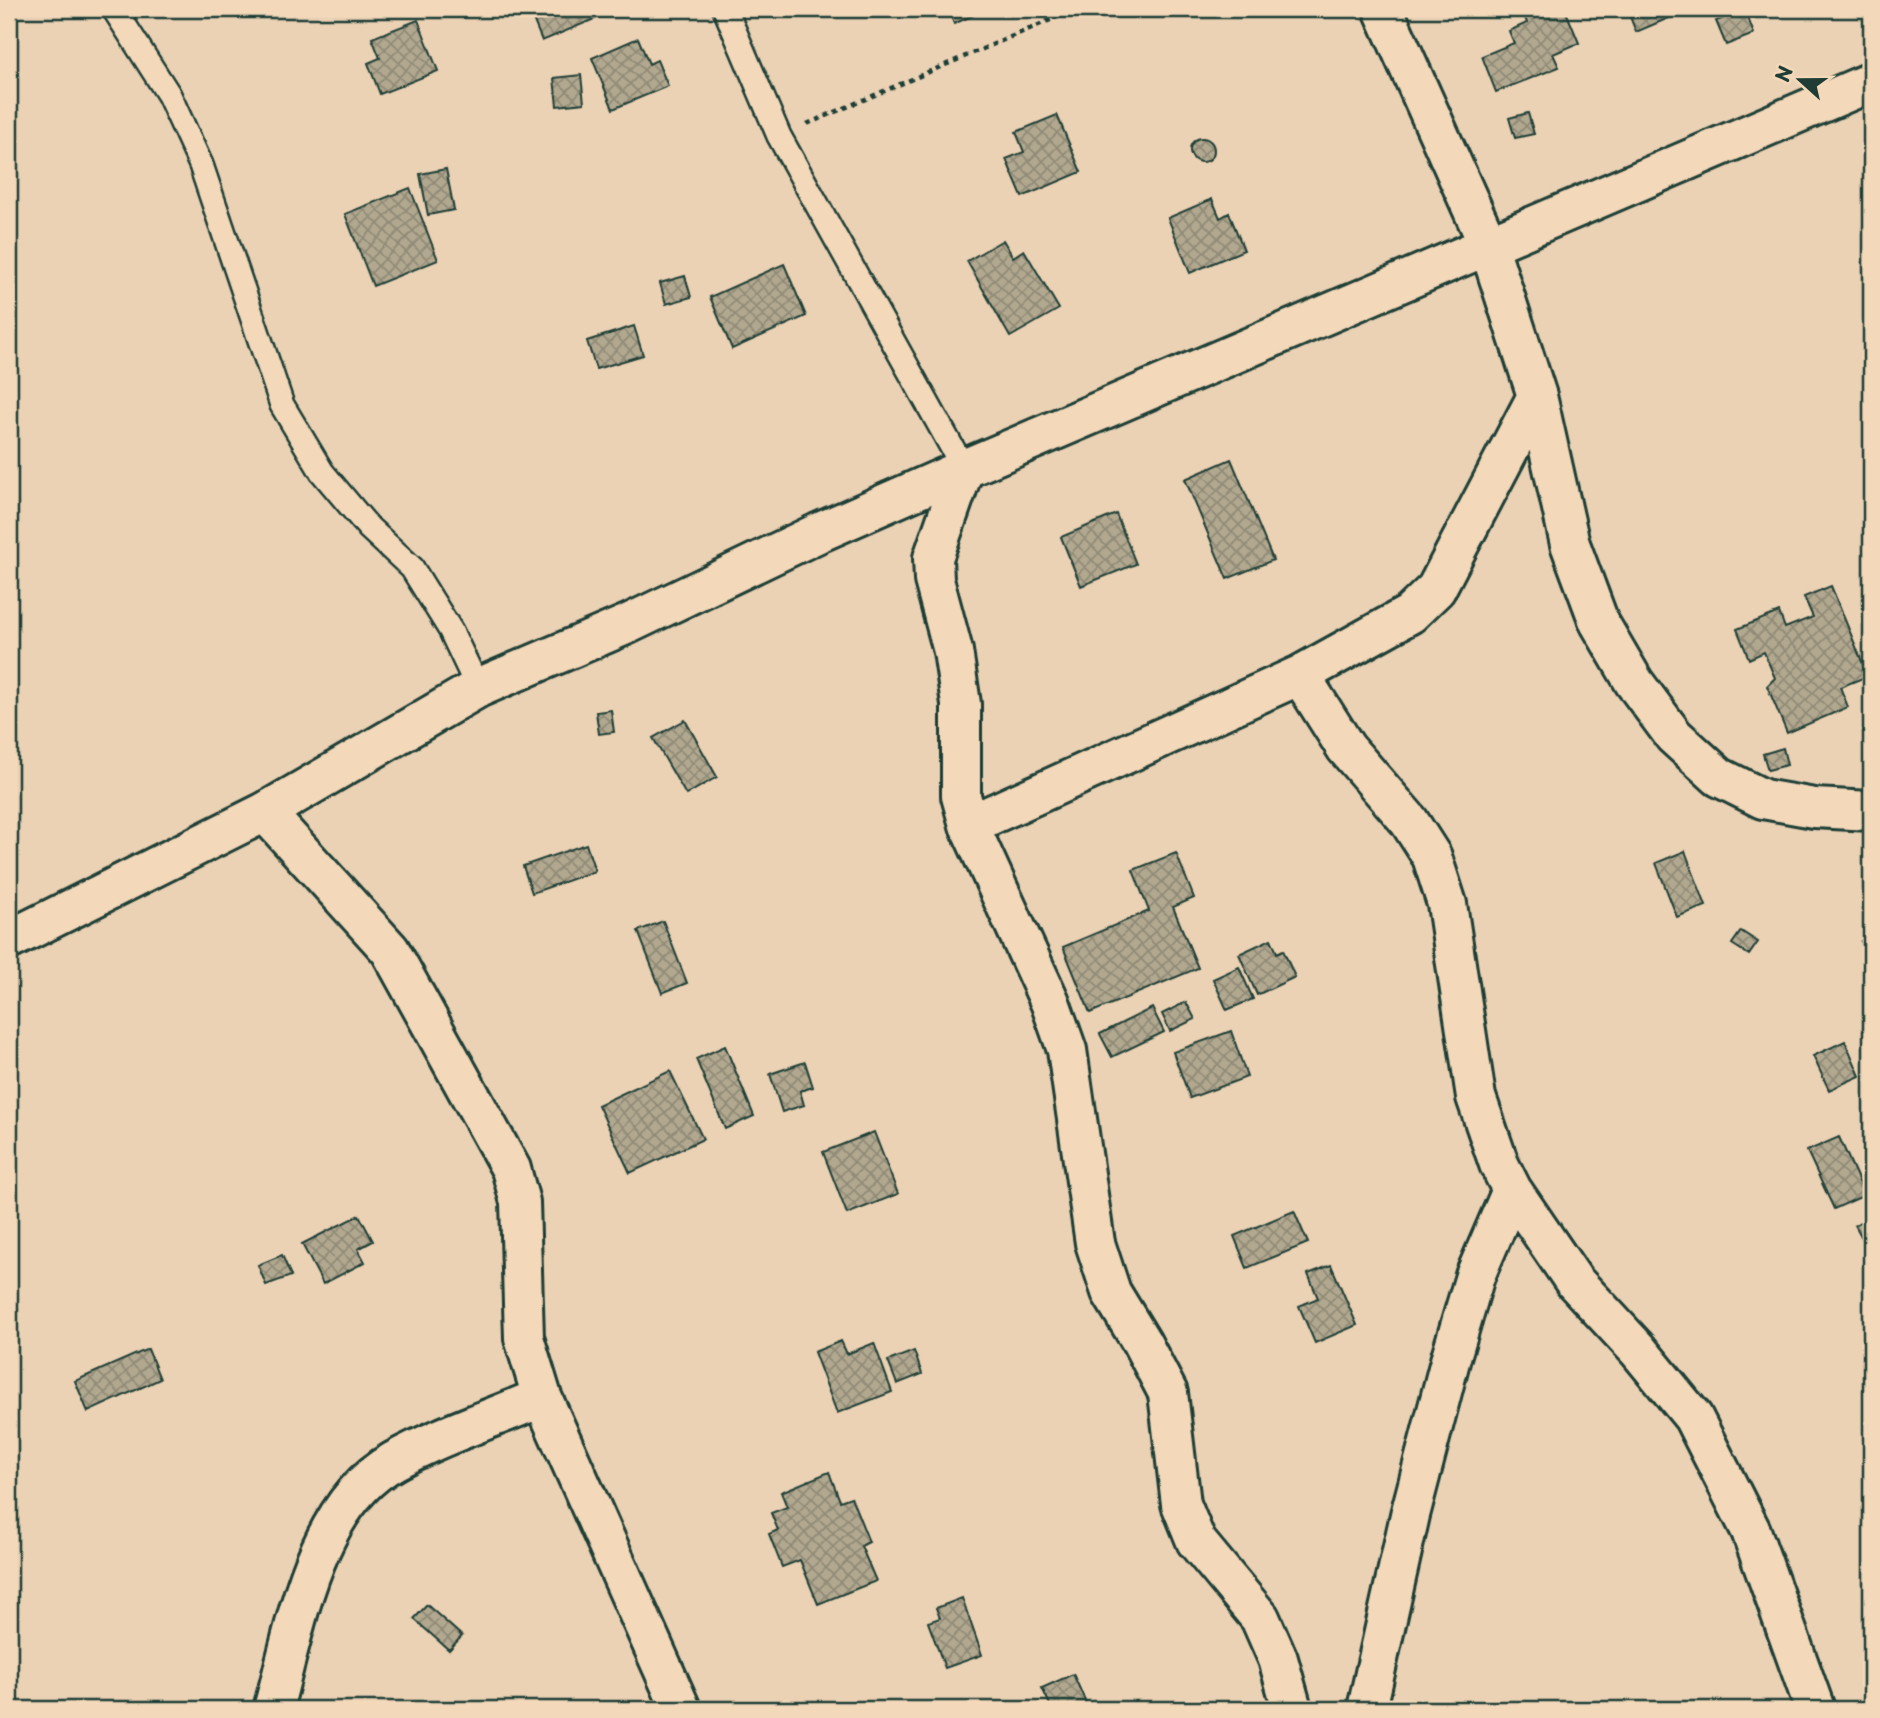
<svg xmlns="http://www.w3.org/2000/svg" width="1880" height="1718" viewBox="0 0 1880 1718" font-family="'Playpen Sans',sans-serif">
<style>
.building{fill:url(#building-cross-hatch);stroke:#1f3d34;stroke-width:2}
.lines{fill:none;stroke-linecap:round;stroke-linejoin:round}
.lane-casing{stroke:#1f3d34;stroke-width:28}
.street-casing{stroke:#1f3d34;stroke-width:44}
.path{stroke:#1f3d34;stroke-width:4.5;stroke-dasharray:5 5;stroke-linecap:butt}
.lane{stroke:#f3d8ba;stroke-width:23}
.street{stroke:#f3d8ba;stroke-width:38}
</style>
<defs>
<pattern id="building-cross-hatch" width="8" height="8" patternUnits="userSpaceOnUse" patternTransform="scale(1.75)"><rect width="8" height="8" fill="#b2a890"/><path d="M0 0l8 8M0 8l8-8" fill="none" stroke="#908a76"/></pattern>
</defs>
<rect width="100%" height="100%" fill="#ebd2b5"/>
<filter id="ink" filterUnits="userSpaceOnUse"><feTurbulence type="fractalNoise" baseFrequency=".0143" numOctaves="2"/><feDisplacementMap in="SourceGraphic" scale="14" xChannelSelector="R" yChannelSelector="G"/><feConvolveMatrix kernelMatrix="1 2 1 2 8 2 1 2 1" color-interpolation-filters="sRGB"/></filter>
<g filter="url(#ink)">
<!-- building -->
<path class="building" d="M529,9H594L597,18L542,41Z
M948,9H987L954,24Z
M1531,9H1565L1579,43L1553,54L1559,67L1496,92L1482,56L1514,43L1509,31L1527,23L1523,12Z
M1627,9H1690L1636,32Z
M1745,10L1754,34L1726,45L1716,21Z
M418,20L438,71L380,94L368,63L380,58L372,38Z
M638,38L649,64L657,60L668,86L613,109L592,58Z
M581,75L584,103L557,106L554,78Z
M1528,113L1534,134L1515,138L1509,118Z
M1057,115L1081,172L1022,197L1006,159L1024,152L1016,132Z
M1190 150a12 12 0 1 1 24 0a12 12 0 1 1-24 0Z
M446,169L454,210L428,215L420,174Z
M410,188L438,260L373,286L345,214Z
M1212,199L1220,218L1229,213L1244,250L1190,273L1168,218Z
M1003,240L1013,257L1024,250L1059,309L1010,337L967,261Z
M784,264L806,316L732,349L710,297Z
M685,276L691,297L666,304L660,283Z
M634,326L643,355L596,369L587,341Z
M1231,459L1273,560L1227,579L1185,479Z
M1116,514L1136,564L1081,586L1061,537Z
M1831,586L1868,676L1840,687L1848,707L1787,733L1767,686L1775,678L1764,652L1749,659L1737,629L1779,612L1785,628L1813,617L1804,597Z
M611,710L614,732L599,734L596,712Z
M685,720L717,777L686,795L653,738Z
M1783,748L1787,765L1768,770L1763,754Z
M586,844L595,871L532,893L523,866Z
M1685,851L1706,906L1677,917L1656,863Z
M1176,853L1194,898L1173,907L1198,968L1090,1013L1063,947L1149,911L1133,870Z
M663,921L687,983L662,993L638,931Z
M1741,931L1758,942L1749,955L1732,944Z
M1871,937V962L1861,941Z
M1271,939L1277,953L1283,950L1295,977L1257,995L1239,954Z
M1239,967L1253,999L1227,1010L1213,979Z
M1186,1002L1195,1019L1170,1031L1162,1014Z
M1152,1008L1164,1032L1112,1057L1100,1034Z
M1231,1031L1247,1077L1190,1098L1173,1052Z
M1845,1041L1860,1076L1829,1090L1813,1056Z
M725,1046L754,1116L725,1129L696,1059Z
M805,1062L813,1087L800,1091L804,1105L782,1112L770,1074Z
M670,1071L703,1139L630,1173L598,1105Z
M874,1132L898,1194L847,1214L823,1152Z
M1839,1137L1865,1195L1834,1209L1807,1151Z
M1294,1211L1308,1243L1247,1268L1234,1236Z
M359,1215L373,1241L358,1249L365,1262L323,1284L302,1244Z
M1871,1216V1248L1868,1249L1855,1225Z
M282,1255L291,1276L266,1285L258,1265Z
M1331,1265L1357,1325L1315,1343L1299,1306L1318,1298L1308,1274Z
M841,1341L847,1354L874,1343L892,1392L837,1413L814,1352Z
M148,1349L160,1379L88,1412L75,1381Z
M914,1351L922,1374L897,1384L888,1361Z
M829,1472L840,1501L851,1497L869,1542L861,1546L876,1581L818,1604L800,1560L782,1567L769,1534L778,1530L771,1513L787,1507L781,1492Z
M962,1598L982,1655L945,1668L928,1622L940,1618L936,1608Z
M427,1605L462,1636L449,1650L414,1619Z
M1073,1674L1089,1709H1052L1042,1688Z"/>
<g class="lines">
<defs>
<path id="lane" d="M114,9L169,95L201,165L282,405L322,472L369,528L412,568L451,631L478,688
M725,9L779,136L964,469"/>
<path id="street" d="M1383,9L1488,244L1537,396L1570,544L1599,622L1634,682L1674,736L1719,777L1763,799L1814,808L1871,811
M964,469L933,558L934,580L953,651L961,704V796L969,825L1050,1002L1067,1050L1095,1243L1111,1292L1142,1343L1168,1393L1181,1504L1196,1541L1260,1618L1278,1659L1292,1709
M1300,675L1346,748L1409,821L1432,857L1447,904L1476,1097L1499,1164L1512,1190L1574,1281L1638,1350L1693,1417L1751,1531L1815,1709
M265,812L390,950L511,1169L520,1202L524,1338L542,1397L681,1709
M969,825L1300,675L1410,614L1436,589L1537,396
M9,940L265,812L478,688L628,624L818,533L964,469L1871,82
M273,1709C296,1627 313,1506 394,1461C441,1435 494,1418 542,1397
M1367,1709L1410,1515L1451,1357L1475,1276L1512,1190"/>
</defs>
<!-- lane casing -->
<use href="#lane" class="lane-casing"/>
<!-- street casing -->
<use href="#street" class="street-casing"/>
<!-- path -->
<path class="path" d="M807,124L1076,9"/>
<!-- lane -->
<use href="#lane" class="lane"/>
<!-- street -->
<use href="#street" class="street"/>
</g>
</g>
<!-- margin -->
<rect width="1880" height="1718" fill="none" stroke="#f3d8ba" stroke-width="35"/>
<rect x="18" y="18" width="1845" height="1683" fill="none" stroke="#1f3d34" stroke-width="2.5" filter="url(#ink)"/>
<!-- north arrow -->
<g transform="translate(1800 80) rotate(291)" stroke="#f3d8ba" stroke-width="5" paint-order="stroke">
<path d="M0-5L12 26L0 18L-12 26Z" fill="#1f3d34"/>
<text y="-10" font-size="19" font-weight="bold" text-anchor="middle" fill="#1f3d34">N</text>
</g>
</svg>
